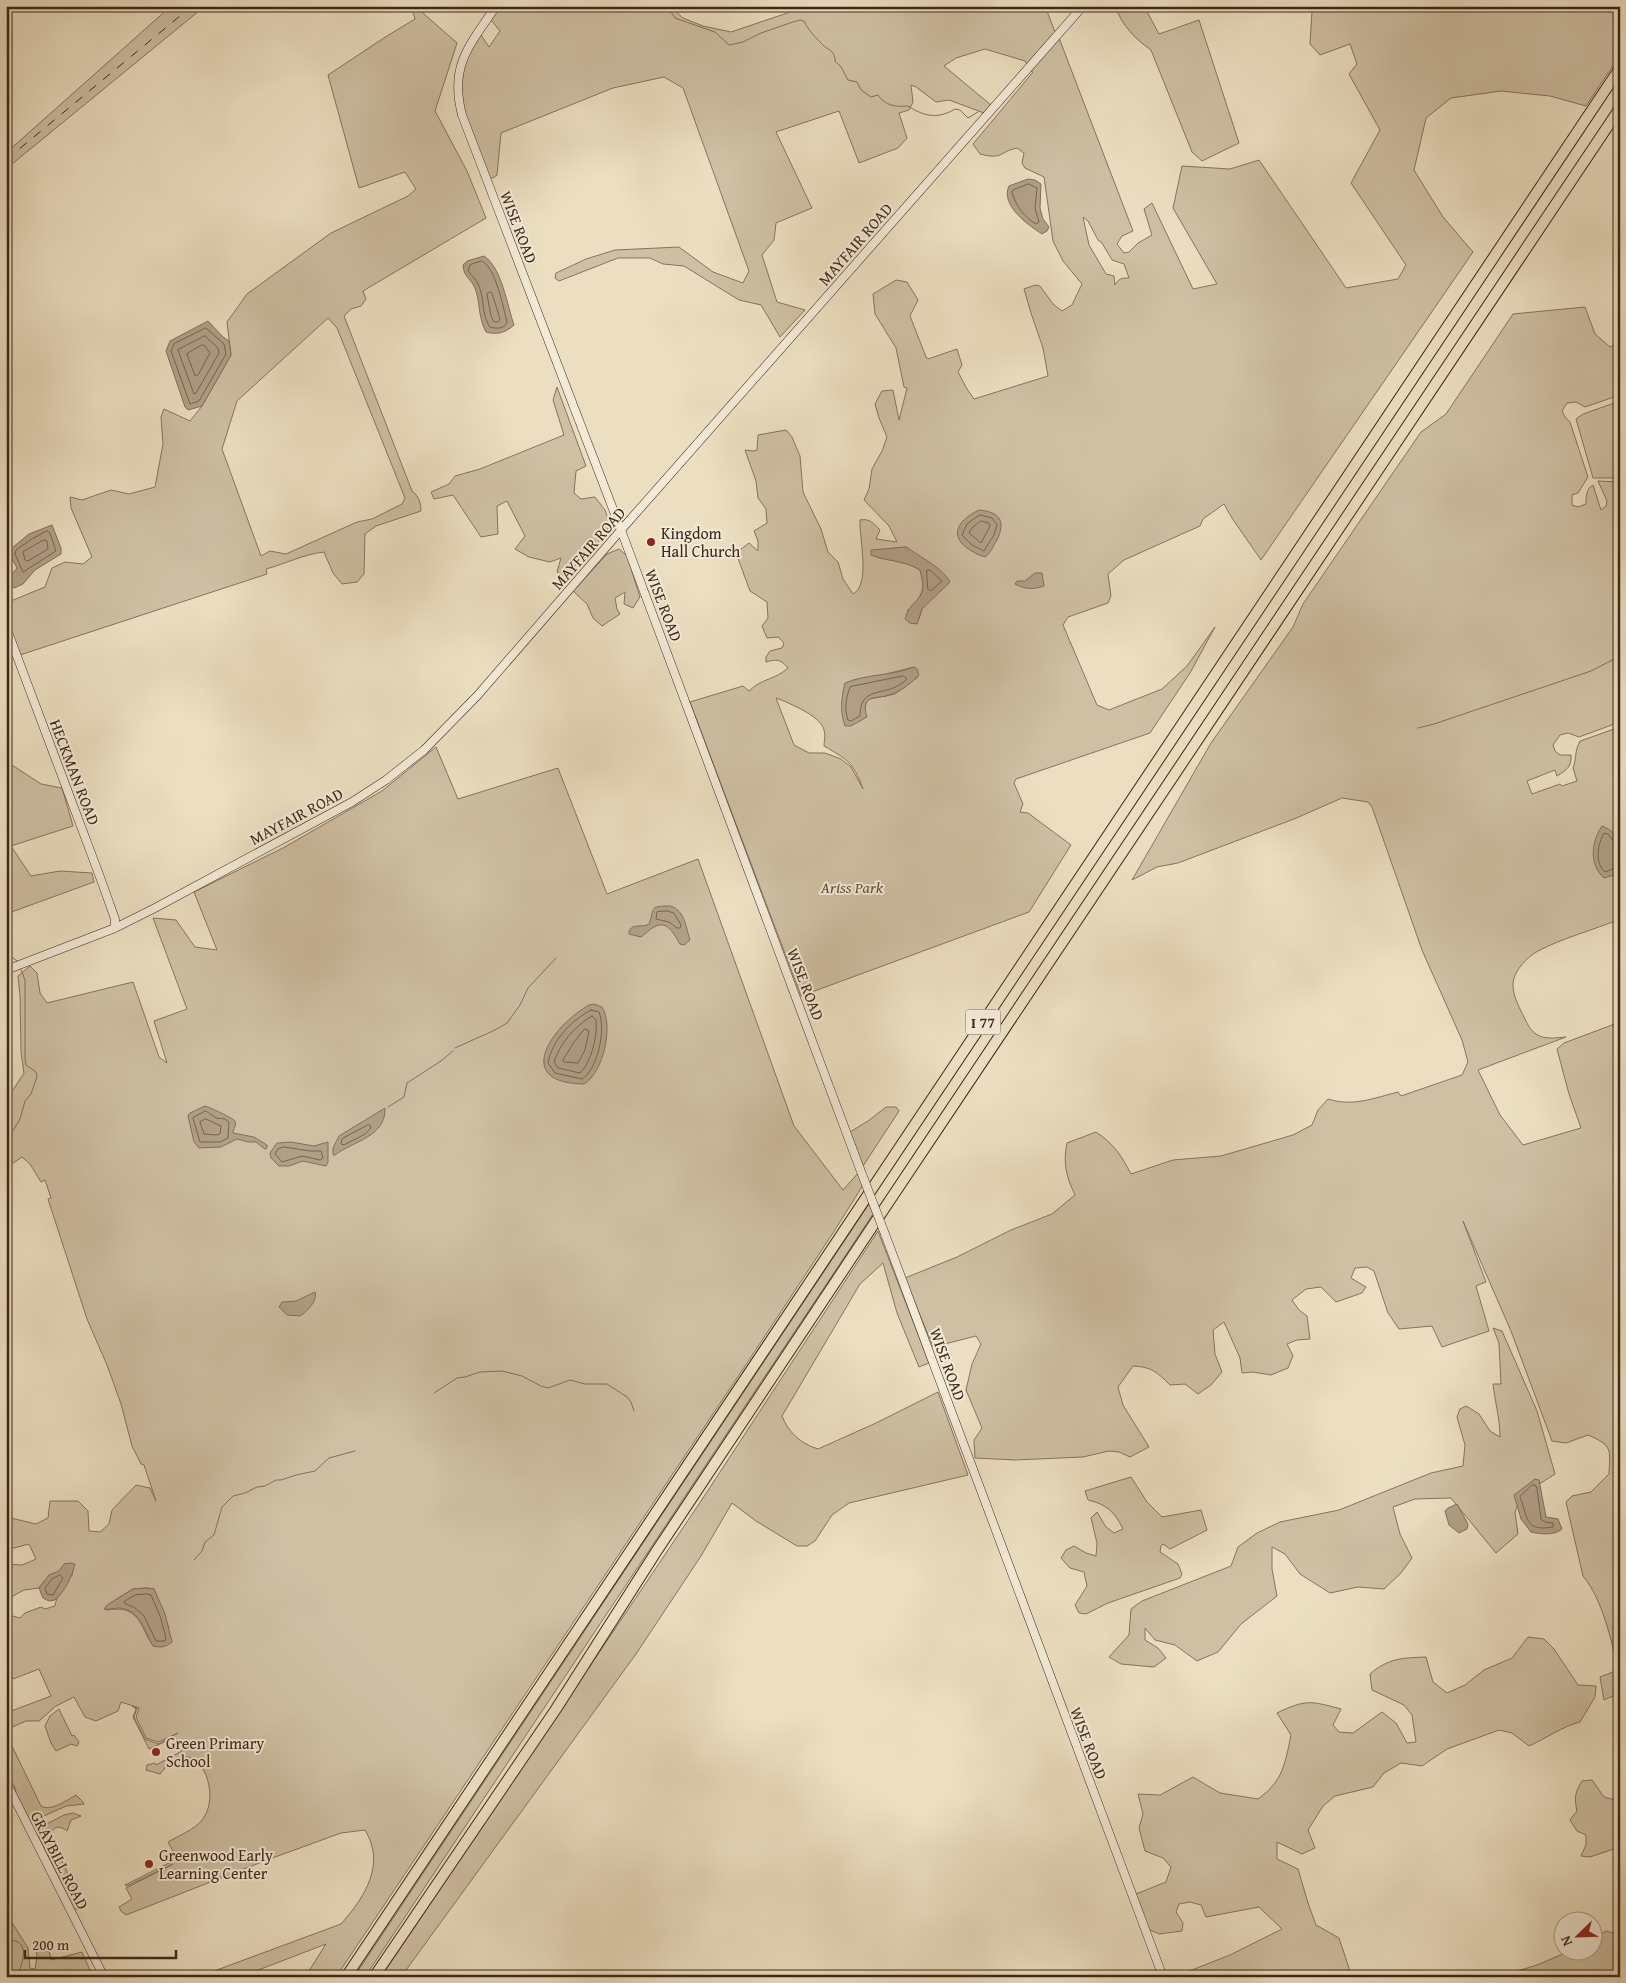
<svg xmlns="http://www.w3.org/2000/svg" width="1626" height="1983" viewBox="0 0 1626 1983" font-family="'Gentium Book Plus',serif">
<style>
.green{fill:#cfc0a4;stroke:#87735e;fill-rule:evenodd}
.water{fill:#b1a088;stroke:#836f5c}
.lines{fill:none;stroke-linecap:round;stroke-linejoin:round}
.shore{stroke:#786350;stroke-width:1}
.stream{stroke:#836f5c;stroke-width:1}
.secondary-casing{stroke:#3f2619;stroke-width:9}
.highway-casing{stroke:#3f2619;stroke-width:12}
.secondary{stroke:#f3ead7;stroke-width:8}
.highway{stroke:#ecdfc1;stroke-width:10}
.rail{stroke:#3f2619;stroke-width:1;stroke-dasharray:9 9;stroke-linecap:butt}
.secondary-bridge-casing{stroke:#3f2619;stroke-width:9;stroke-linecap:butt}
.secondary-bridge{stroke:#f3ead7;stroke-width:8}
.poi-dot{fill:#8f2418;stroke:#f3ead7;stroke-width:2}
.labels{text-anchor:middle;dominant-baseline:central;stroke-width:4;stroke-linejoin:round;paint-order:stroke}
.shield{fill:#f3ead7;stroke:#756152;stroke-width:1}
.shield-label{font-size:15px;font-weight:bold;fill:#3f2619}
.street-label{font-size:16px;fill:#3f2619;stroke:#f3ead7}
.poi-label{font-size:16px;fill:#3f2619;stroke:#f3ead7;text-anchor:start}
.park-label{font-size:16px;font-style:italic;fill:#634c3c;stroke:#f3ead7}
</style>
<rect width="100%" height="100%" fill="#ecdfc1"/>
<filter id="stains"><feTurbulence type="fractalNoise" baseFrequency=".004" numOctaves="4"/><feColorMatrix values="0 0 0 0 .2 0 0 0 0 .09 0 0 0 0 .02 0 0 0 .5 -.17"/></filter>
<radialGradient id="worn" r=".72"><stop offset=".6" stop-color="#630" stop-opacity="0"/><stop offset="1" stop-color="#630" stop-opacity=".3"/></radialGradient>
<!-- green -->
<path class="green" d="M171,6H205L6,169V153Z
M411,6H421L424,14L457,43L435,111L467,171L486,218L363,291L366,299L361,306L351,309L344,316L412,491C419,496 421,504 421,511L376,526L365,534L364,574L357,582L342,584L333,573L324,552C304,554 285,564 266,569L267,574L20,655L6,617V603L45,587L52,568L65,562L83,564L92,557L71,508L70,497L82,500L111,490L129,494L155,487L163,444L161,417L164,409L190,421L202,406L231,355L227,322L247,294L331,233L408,196L416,189L405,172L359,188L328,75L387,36L415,19ZM328,318L337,328L405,498L402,504L372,519L357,522L286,554L270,551L261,556L222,449L237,401Z
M500,6H670L683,18L703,26L731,32L808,6H1045L1055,32L1027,64L1025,61L985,49L956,58L944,66L991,105L984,113L949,100L936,102L916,87L911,85L913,102L909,110L899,113L907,138L898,148L859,163L839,111L776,132L812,208L776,223L774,240L762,255L777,302L805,310L780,337L761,305L739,300L684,266L663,264L650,258H618L559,281L555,278L556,273L586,259L615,250L679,247L713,272L743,283L749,271L683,88L664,77L613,88L501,133L497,175L493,178H488C477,148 458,113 460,80C461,63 472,48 481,35L489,47L500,31L491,20Z
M1115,6H1144L1159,34L1199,20L1239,143L1202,161L1192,152L1151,50C1134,38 1122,25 1115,6Z
M1335,6H1620V55L1586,106L1550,96L1501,91L1451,98L1426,118L1414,170L1443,217L1473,252L1261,560L1232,518L1224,504L1203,519L1200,526L1124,560L1108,574L1111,596L1108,603L1068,617L1063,625L1097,705L1109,710L1162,689L1187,666L1215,627L1190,673L1150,733L1016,779L1014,783L1023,804L1020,812L1028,813L1071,845L1029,912L801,996L690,702L743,686L749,691C762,678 775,680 788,668C781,659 776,659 766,662V657L770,651L782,648L784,643L778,637L767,638L762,626L768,618L767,602L750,591L736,553L749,543L758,551V541L754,531L767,523L766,509L758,498L756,481L745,450L754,451L757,450L758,435L786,430L792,437L800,456L803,492L821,529L828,552L838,562L843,579L853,594C871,585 859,538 860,520C870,518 874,524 880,530L876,539L897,542L889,526L864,500L869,489L872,469L882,451L887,437L879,418L875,404L882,391L893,390L899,420L907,388L904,387L896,348L875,314L873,294L896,280L907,282L918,300L910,316L926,357L928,359L957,349L962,365L958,372L967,389L974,399L1048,376L1043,348L1031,313L1024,289L1035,285L1040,286L1053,304L1062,311L1072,305L1082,284L1063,261L1053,241L1044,177L1025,168L1022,163L1024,153L1017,148C998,152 1004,160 980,154L973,144L1033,72L1029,70L1059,38L1133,231L1122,236L1117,244L1124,253L1129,252L1138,243L1152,235L1144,209L1152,203L1193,289L1217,284L1173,208L1182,166L1230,169L1259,160L1346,288L1398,279L1406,265L1351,183L1380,130L1349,74L1357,64L1350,44L1320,55L1310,44L1312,11ZM1083,217L1088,221L1098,240L1102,243L1112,260L1124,264L1129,278C1122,278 1119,278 1115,285L1114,276L1106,274L1089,245ZM906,547L948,579L922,609L919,619L907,611C922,596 926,591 920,570L908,563L879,558L871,551ZM914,667L918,677L895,694L870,699L866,703L865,710L853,680L886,674ZM776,698C789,703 821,716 824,730C826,735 824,741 824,746C848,760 853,762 863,789L851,767L841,759L825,753H809L794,745Z
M1585,307L1595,334L1610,347L1620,342V395L1585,407L1576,402L1567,403L1562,411L1565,417L1570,422L1588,477L1578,493L1572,495V505L1578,507L1586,504C1586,497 1586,489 1593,485L1601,510L1606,506L1607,501L1598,481L1620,482V722L1579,737L1568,733L1560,735L1553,745L1555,751L1560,755H1571C1572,766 1567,770 1557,776L1555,770L1527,781L1532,794L1560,784L1562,786L1577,781L1573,768C1577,758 1574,752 1580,741L1620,727V919C1593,930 1563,938 1538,951C1527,957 1514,971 1513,983C1512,995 1520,1009 1525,1019C1534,1040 1546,1039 1566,1037L1478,1070L1500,1115L1523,1145L1581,1128L1569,1094L1557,1049L1564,1043L1620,1022V1693L1604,1700L1600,1677L1618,1670C1612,1642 1602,1598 1583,1576L1566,1502L1572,1496L1591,1492L1609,1474C1610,1449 1613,1446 1588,1435L1566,1443L1552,1441L1511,1331L1463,1221L1486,1282L1476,1286L1489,1331L1442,1347L1432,1326L1399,1329L1388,1313L1374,1271L1367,1267L1355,1268L1351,1278L1366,1287L1362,1293L1336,1302L1321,1287L1306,1289L1292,1300L1299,1310L1307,1316L1310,1339L1297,1340L1287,1344L1293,1356L1288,1368L1271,1375L1253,1372L1242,1373L1240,1358L1224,1322L1213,1330L1215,1354L1222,1372L1211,1385L1198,1394L1185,1384L1170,1385C1157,1372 1152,1367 1133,1366L1118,1387L1123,1405L1149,1447L1130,1457L1119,1452L1109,1451L1083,1457L1015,1460L975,1458L974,1440L982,1428L966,1390L972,1364L981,1344L976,1336L933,1347L905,1278L957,1257L1011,1230L1052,1214L1075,1195C1066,1177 1063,1162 1067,1143L1096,1132C1115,1145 1121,1155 1131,1174L1173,1160L1221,1156L1293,1135L1312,1125L1318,1110L1328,1099C1353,1107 1374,1098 1398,1092L1401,1096L1462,1075L1468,1062L1462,1040L1422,950L1372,807L1368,802L1342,798L1294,819L1178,863L1157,867L1132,880L1211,743L1293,627L1303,604L1421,432L1446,414L1513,314Z
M557,387L586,466L576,471L574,493L581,499L595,497L605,510L610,525L603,537L565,576L557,572L561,558L550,562L529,557L515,549L525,536L507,501L497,506L498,534L481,537L453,495L434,499L431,492L449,484L455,476L480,469L564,435L553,400Z
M1620,401V478H1593L1576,419L1583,414Z
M619,549L627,556L640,597L633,608L624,604L625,592L615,598L617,609L620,614L602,626L593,618L587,604L573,591L607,554Z
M436,747L458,799L558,768L607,894L698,859L794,1126L843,1190L859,1172L863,1185L833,1233L743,1369L336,1977H305L326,1944L240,1977H198L341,1924C365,1897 386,1864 365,1830L341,1833L267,1860L126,1915L121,1911L119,1907L132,1899L126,1888L173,1864L127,1886L125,1885L171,1862L169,1856L174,1853L168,1842C178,1836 194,1830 202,1820C221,1797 203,1743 173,1760C167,1763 165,1769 160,1774L146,1770L147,1765L155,1763L156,1765L182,1751L175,1737L149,1749L133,1717L136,1709L132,1706L137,1708L134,1717L145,1739L158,1744L178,1733L158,1742L146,1738L136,1717L139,1708L121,1702L118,1711L96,1721L85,1717L74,1697L56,1706L39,1721H26L6,1730V1713L51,1696L39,1669L13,1679L6,1662V1620L13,1616L20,1618L25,1613L41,1607L45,1609L55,1606C55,1598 67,1581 73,1574C53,1570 51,1572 39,1588L24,1590L11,1597L9,1593H6V1564L22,1565L36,1559L29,1544L14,1548L6,1546V1519L11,1518L36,1524L48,1518L50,1501H78L88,1511L89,1531L100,1532L109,1524L112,1510L136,1485L150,1488L156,1501L144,1465L141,1464L132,1446L121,1404L107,1365L87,1319L48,1199L51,1198L45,1180L41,1182L30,1164L22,1157L6,1168V1106L9,1096L24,1073L21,1052L20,996L18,976L30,966L37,973L40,993L47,1003L133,982L159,1057L167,1063L154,1021L187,1009L153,918L176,920L195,947L217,950L194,892L283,848L382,791ZM147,1588L154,1589L169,1628L153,1646C138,1623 140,1605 106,1610L115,1600L133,1589Z
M6,761L41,784L62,788L73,826L11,846L31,876L60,871L92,873L94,882L6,914Z
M886,1107H896L899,1111L863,1166L850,1132L868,1121Z
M869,1204L873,1214L365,1977H354Z
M878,1231L929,1363L919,1367L897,1313L883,1263L860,1284L782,1416C788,1432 801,1444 818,1449L876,1423L938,1392L968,1475L849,1503L832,1515L815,1541L807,1546H797L756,1521L732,1503L701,1556L636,1654L401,1977H381L703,1498Z
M1493,1328L1502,1331L1537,1411L1555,1474L1521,1496L1515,1512L1518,1534L1496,1553L1451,1498L1415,1499L1393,1507L1400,1534L1412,1558L1401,1573L1384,1589L1358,1587L1330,1593L1300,1574L1285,1554L1272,1547V1569L1277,1596L1241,1624L1218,1652L1197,1661L1175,1645L1155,1640L1145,1628V1640L1158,1648L1166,1658L1154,1667L1121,1664L1109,1657L1129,1635L1131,1609L1142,1601L1231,1566L1238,1547L1257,1533L1280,1522L1339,1510L1431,1473L1463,1466L1465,1445L1457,1417L1460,1409L1466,1406L1479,1414L1490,1431L1500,1437C1500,1419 1495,1402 1493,1384H1501L1499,1343Z
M1131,1477L1147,1502L1162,1517L1201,1510L1207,1530L1170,1549L1163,1544L1161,1546L1160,1552L1178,1564L1182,1574L1180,1578L1108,1603L1086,1614L1079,1613L1075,1605L1087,1586L1084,1572L1070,1568L1061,1558L1066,1550L1074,1546L1086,1553L1096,1556L1097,1543L1091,1518L1097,1512L1106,1527L1114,1533L1123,1529C1115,1512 1106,1504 1088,1500L1085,1491Z
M1528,1637L1544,1639L1554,1649L1578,1685L1596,1686L1595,1697L1580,1722C1561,1727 1547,1738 1529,1746L1512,1733L1499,1730L1447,1749L1422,1766L1401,1763L1384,1773L1373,1787L1335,1796L1323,1806L1308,1830L1315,1848L1302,1854L1277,1842V1859L1298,1869L1308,1903L1316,1925L1339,1938L1352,1977H1174L1230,1955L1282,1929L1259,1907L1206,1917L1201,1905L1190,1902L1179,1904L1176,1912L1183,1923L1182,1931L1159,1934L1148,1929L1136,1894L1166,1882L1171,1867L1163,1858L1145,1851L1139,1828L1143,1814L1138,1794L1160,1795L1193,1777L1220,1793L1258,1799C1283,1781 1285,1764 1291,1735L1277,1713C1306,1699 1311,1701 1341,1709L1333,1725L1339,1732L1353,1733L1382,1712L1396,1723L1407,1743L1416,1742L1412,1715L1404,1705L1372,1690L1370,1674C1389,1658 1401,1658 1426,1657L1433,1682L1447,1693L1465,1685L1484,1670L1512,1658Z
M59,1709L72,1736L74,1735L79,1742L77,1746L71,1744L56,1751L51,1743L45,1726L50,1716Z
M6,1739L11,1744L41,1806C51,1812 67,1800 76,1795L83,1802L84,1804L66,1806L35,1820L31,1821L28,1818L15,1793L16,1790L6,1770Z
M1592,1780L1604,1797L1615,1800L1620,1805V1847L1590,1857L1581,1856L1586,1845V1835L1577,1831L1570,1820L1577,1811C1574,1798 1575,1792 1582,1781Z
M73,1813L81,1816L71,1820L67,1831C60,1825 52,1826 50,1836L82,1903V1907L79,1910L73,1908L38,1834L39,1828L64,1815Z
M6,1913L28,1948L30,1968L35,1969L37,1956L35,1944L41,1941L49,1950L51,1960L82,1952L93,1977H6Z
M1606,1931L1620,1935L1617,1958L1620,1977H1498L1537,1965L1570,1951L1594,1950V1938Z"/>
<!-- water -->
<path class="water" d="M1028,179L1035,180L1041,184L1040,208L1043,219L1049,227L1047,231L1042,234C1028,225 1000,205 1009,186Z
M484,256C502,268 507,305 514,325C505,333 497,335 486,332C477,315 481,301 474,286C469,277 464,277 463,265L467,261Z
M208,321L223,337L229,341L231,355L202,406L188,410L185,407L166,351L170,341Z
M979,510C1000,512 1006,521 997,540C993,546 991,553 985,557C978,555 973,552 967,548C947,533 962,518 979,510Z
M52,525L61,548V554L35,570L23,584L14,588L9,584L8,579L17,568L10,555L12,548L29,534Z
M906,547C919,556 944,569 950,582L922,609L917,624L910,623L905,619C911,596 930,603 920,570C903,560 889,562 871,555V550Z
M1035,573H1042L1044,586C1033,590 1024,589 1015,584L1017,581H1025Z
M914,667L917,669L919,675C909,685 900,692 886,696C881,697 874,697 870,699C863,703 865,711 867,717L851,726H845C840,711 841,699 845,683C866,674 892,676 914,667Z
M1602,826C1622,833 1620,851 1620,869L1614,875L1604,878C1589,865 1591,842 1602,826Z
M671,906C685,911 686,928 690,940L684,945L680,944C674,935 668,919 654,927C649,929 646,934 641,937L629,934V931C633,923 642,928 649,924C655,907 649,906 671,906Z
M589,1005L594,1004L602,1007C614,1026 603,1073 584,1084C511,1083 553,1025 589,1005Z
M205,1106C209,1107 233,1118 235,1121C237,1125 233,1129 233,1133L254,1137L267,1145V1148L265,1149L256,1142H248L237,1139L221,1147L199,1148L194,1142L188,1116L190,1113Z
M385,1108C386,1137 353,1141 335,1155H333V1148L339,1136Z
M291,1142L314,1146L328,1142V1162L326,1166L303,1161L289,1166H279L271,1158L270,1153L277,1143Z
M315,1292C318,1300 308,1311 300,1316L287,1315L279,1307L282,1302L296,1301Z
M1535,1479L1539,1480L1546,1517L1558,1519L1562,1529C1554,1536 1540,1534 1531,1532L1521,1519L1514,1495Z
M1457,1504L1468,1524L1467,1529L1459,1533L1449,1525L1445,1511L1448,1508Z
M70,1563L75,1564C72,1577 65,1591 55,1600L49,1601L43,1598L39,1588L49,1575L59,1571L64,1564Z
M147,1588L154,1589L165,1614L172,1642C166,1647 161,1648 153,1646C144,1631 141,1611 120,1608C115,1608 109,1610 104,1609L107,1605L133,1589Z"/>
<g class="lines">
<!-- shore -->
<path class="shore" d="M1029,184L1037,188L1035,208L1039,222L1036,224C1025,218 1015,205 1012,192L1013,190Z
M482,261C496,268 503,307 507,322C505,329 496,329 490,327C481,314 485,298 478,284C476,279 471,275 468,271L470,265Z
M490,292L492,293L500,319L498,322H494L491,316L487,294Z
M206,328L224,344L226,354L199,401L190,404L171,351L174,344Z
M205,336L218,348L219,353L196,393L194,394L178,350Z
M202,345L205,346L210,353L198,375L195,376L187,354Z
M980,515L992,518L997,525L994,535L984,551L972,545L962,535L967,524Z
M981,521L989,523L990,526L981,543L969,533L972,528Z
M47,531L50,533L56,551L23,572L15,554L16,550L32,539Z
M44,540L47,541L48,549L28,561L25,560L23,552Z
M927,570H930L942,581L931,591L928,589Z
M904,676L907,679C888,699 860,683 860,716L851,721L848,720C844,709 846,698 850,687Z
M1620,844L1615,843L1608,834L1604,833C1598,843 1594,863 1605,872L1620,866
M667,911L674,913L681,925L680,928H677L669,922L656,919L657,912Z
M591,1010L599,1012C606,1029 598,1069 582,1079L555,1073L548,1063C552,1040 572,1020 591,1010Z
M592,1016L596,1020C598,1035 591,1063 580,1073L558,1068L554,1062C560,1043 575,1026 592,1016Z
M585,1029L589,1031L585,1050L578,1063L564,1062L563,1060L574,1042Z
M206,1111L216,1118L225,1119L229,1122L228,1138L220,1142H200L193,1118Z
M206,1119L221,1126L220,1134L217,1135L204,1134L200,1122Z
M368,1125H370L371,1128L365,1134L344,1145L341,1144L342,1139Z
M284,1147L310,1151H321L323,1158L320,1160L302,1156L282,1162L275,1154L278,1149Z
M1532,1485H1535L1537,1488L1541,1519L1545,1522L1553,1523V1527C1525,1532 1528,1518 1520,1497Z
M60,1575L63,1578L53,1595L47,1594L45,1588L52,1579Z
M147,1594L151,1595L160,1616L166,1638L165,1641H156L144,1616L135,1608L124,1603L125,1601L135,1595Z"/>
<!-- stream -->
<path class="stream" d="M667,6L675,18L715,32L729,45L743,42L761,33L793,22L800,20L804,21C807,29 818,40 824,46C831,51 835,52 835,61L841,67L848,80L857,82L861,90L871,97L878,95C885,106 896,107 908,106C925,117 938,119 955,109L960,110L968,118L978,112
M1418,728L1434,724L1591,671L1620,656
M6,952L17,961
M455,1048L495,1030L507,1023L520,1005L528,988L556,958
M388,1107L404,1097L407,1083L441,1061L453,1051
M6,1142L20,1119L25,1101L31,1094L37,1077L36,1072L26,1065L25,1059V980L20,967
M434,1393L457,1378L465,1377L480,1372L502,1371L522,1376L541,1386L548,1388L570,1380L585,1384H607L627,1397L631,1402L634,1411
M194,1560L202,1551L205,1542L214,1535L222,1507L233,1496L245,1493L257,1487L265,1486L276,1480H281L296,1475L315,1471L329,1458L355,1451
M6,1931L10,1940C33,1942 20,1965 18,1977"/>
<defs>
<path id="secondary" d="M496,6C470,45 449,65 462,115L621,530L860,1169
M6,627L100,877L115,919V928
M6,970L115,928L155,908L352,802L386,780L424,750L477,696L621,530L1083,6
M885,1234L1163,1977
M6,1782L104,1977"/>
<path id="highway" d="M346,1977L1620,68
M374,1977L556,1709L656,1552L874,1224L1620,108"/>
</defs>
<!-- secondary casing -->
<use href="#secondary" class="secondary-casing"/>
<!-- highway casing -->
<use href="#highway" class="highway-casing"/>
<!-- secondary -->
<use href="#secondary" class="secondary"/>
<!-- highway -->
<use href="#highway" class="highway"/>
<!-- rail -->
<path class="rail" d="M6,160L192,6"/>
<defs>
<path id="secondary-bridge" d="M860,1169L885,1234"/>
</defs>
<!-- secondary-bridge casing -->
<use href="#secondary-bridge" class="secondary-bridge-casing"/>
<!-- secondary-bridge -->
<use href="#secondary-bridge" class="secondary-bridge"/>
</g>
<!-- markers -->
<g class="poi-dot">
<circle cx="651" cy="542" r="5"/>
<circle cx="156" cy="1752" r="5"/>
<circle cx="149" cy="1864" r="5"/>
</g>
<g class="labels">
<!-- shield labels -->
<rect class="shield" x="965.5" y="1009.5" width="35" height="25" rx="4"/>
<g class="shield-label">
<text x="983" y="1022">I 77</text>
</g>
<!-- street labels -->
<g class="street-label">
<text transform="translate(519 227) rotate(69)">WISE ROAD</text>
<text transform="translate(855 244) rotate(-49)">MAYFAIR ROAD</text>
<text transform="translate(588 548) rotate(-49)">MAYFAIR ROAD</text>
<text transform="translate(664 605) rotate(69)">WISE ROAD</text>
<text transform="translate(75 772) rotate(69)">HECKMAN ROAD</text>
<text transform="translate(296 816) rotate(-28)">MAYFAIR ROAD</text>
<text transform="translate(806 984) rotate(69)">WISE ROAD</text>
<text transform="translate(948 1364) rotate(70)">WISE ROAD</text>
<text transform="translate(1089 1743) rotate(69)">WISE ROAD</text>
<text transform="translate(60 1860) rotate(63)">GRAYBILL ROAD</text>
</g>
<!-- poi labels -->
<g class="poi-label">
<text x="661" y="533">Kingdom<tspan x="661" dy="18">Hall Church</tspan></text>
<text x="166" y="1743">Green Primary<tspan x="166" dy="18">School</tspan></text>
<text x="159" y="1855">Greenwood Early<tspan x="159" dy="18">Learning Center</tspan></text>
</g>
<!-- park labels -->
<g class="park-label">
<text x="852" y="887">Ariss Park</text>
</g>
</g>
<!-- margin -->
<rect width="1626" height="1983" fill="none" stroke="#ecdfc1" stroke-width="25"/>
<rect x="8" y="8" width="1611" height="1968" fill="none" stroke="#3f2619" stroke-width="2.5"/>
<rect x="12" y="12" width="1601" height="1958" fill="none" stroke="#3f2619"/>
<!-- north arrow -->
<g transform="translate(1578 1936) rotate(247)"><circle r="24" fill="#f3ead7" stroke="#ab9c8b"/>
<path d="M0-4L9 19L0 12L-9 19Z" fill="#8f2418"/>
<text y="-8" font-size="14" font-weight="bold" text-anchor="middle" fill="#3f2619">N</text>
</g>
<!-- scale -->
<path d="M25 1950v8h151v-8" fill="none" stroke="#3f2619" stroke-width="2.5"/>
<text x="32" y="1950" font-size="15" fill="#3f2619" stroke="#f3ead7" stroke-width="4" paint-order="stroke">200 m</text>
<rect width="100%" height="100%" filter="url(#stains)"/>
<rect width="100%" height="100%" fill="url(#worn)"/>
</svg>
